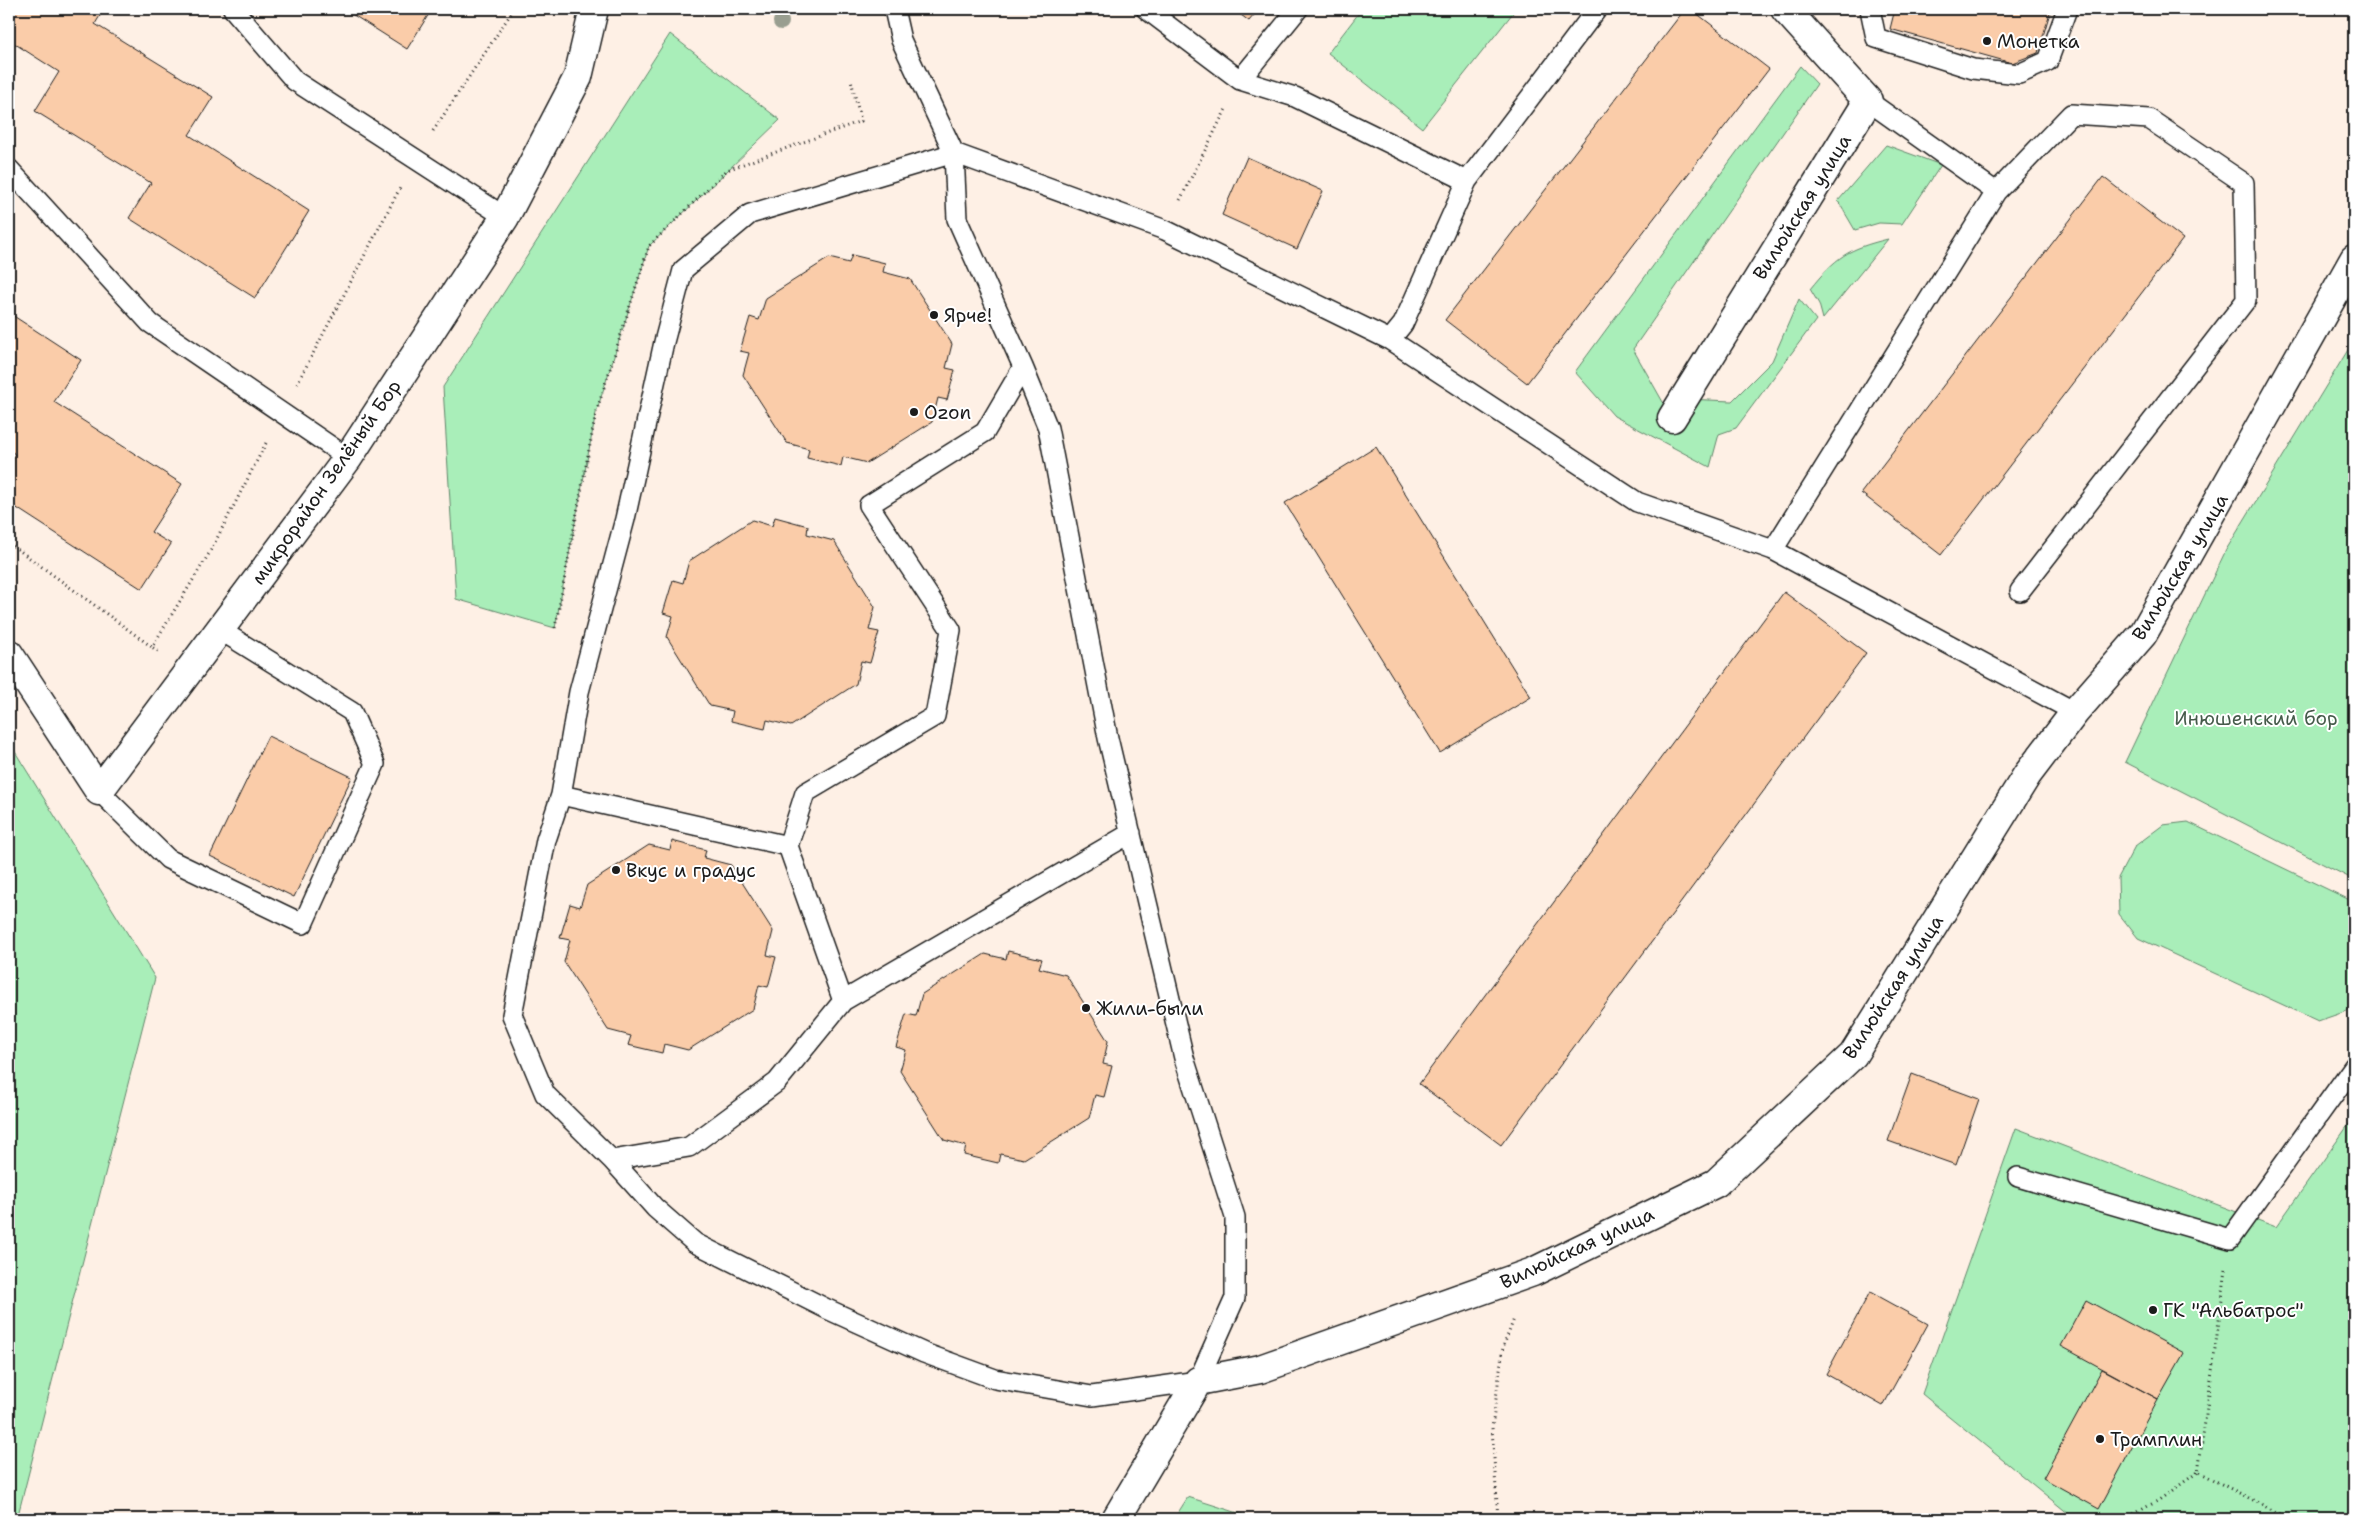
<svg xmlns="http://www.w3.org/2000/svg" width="2363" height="1528" viewBox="0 0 2363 1528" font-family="'Shantell Sans',sans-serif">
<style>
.green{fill:#a9eeb9;stroke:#62856a}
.building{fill:#facca9;stroke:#1c1c1c}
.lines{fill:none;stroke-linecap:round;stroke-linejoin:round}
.lane-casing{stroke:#1c1c1c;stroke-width:22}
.street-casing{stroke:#1c1c1c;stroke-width:31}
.path{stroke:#1c1c1c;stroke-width:3;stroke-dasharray:1 4;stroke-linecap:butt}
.lane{stroke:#fff;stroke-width:19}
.street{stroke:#fff;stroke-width:28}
.tree{fill:#999e90}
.poi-dot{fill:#1c1c1c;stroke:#fff;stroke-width:2}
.labels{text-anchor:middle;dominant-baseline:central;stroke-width:4;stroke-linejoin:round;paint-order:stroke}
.poi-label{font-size:19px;fill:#1c1c1c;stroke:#fff;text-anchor:start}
.street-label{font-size:19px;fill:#1c1c1c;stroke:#fff}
.park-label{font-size:19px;fill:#465b4b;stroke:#fff}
</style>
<rect width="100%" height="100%" fill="#fef0e5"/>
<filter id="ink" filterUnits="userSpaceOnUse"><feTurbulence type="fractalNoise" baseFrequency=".02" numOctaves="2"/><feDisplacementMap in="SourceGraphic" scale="10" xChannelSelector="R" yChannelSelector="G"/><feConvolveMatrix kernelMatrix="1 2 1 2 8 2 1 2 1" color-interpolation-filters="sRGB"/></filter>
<g filter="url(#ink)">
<!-- green -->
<path class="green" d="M1362,9H1516L1422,128L1328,53Z
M670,34L780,120L649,246L596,413L555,628L456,599L443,387Z
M1800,66L1817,84L1633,349L1672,418L1684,399L1732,401L1772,361L1799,299L1816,320L1736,428L1719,434L1710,467L1614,416L1575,372Z
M1886,145L1941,165L1902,224L1879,223L1855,230L1838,201Z
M1888,239L1823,319L1819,304L1810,289C1836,257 1847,249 1888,239Z
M2354,340V880L2125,762L2226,550Z
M9,742L155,978L17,1519H9Z
M2188,822L2354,902V1003L2347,1011L2318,1021L2138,938L2119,914L2118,878L2135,846L2163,825Z
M2354,1117V1506L2347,1519H2075L1922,1394L2016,1128L2276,1227Z
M1188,1497L1257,1519H1174Z"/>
<!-- building -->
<path class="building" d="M9,9H104L95,24L213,97L189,135L309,211L255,298L129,218L151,183L35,111L59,72L9,40Z
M344,9H432L407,49Z
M1233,9H1259L1249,21Z
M1685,9H1691L1769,69L1527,383L1445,320Z
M1895,9H2051L2038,53L2012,63L1890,29Z
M1247,157L1323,191L1297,249L1222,215Z
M2103,177L2183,239L1941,555L1861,493Z
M852,255L885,263L883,272L910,279L952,344L946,368L955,370L947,400L938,398L932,422L867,463L843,457L841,466L807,458L809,449L787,443L743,375L749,353L740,351L750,317L759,320L766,298L829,258L849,263Z
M9,313L81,360L54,402L182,484L151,532L171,544L142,589L9,503V463L15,454L9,450Z
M1376,447L1531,697L1440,753L1285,503Z
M775,517L808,526L807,534L834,541L875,607L869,630L879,632L870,663L861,661L856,684L791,726L767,720L765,729L731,721L733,711L710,706L667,637L673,616L663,613L673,580L683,583L689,561L752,520L772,526Z
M1784,592L1866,653L1501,1145L1419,1084Z
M268,736L352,777L294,897L210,856Z
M672,841L706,850L704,858L731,865L773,931L767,955L776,957L768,987L759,985L753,1009L688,1050L664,1044L662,1053L628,1045L631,1036L608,1030L564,962L570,940L560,938L570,904L580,907L587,885L649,845L670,850Z
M1008,951L1042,959L1039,968L1066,975L1108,1041L1103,1064L1112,1066L1104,1097L1095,1095L1089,1118L1024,1159L1000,1154L998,1163L964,1155L966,1146L944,1140L900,1071L906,1050L896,1047L906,1014L916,1016L922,994L985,954L1006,959Z
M1912,1074L1979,1099L1956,1165L1888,1141Z
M1870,1292L1928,1324L1883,1406L1826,1374Z
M2086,1300L2184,1353L2158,1399L2061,1346Z
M2102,1369L2158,1399L2099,1509L2043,1478Z"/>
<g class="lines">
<defs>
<path id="lane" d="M233,9L295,81L505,217
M894,9L901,40L954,153L750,214L683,270L664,342L625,519L579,692L561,795L546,840L512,1015L545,1094L612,1160L689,1147L777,1082L843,1001L788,846L805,793L935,716L951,630L869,505L985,432L1023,367L957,219L954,153L1165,230L1390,340L1637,502L1773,550L1996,192L1868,101
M1146,9L1240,80
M1298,9L1240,80L1295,97L1467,181L1597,9
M1870,9L1876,38L1973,69L2019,74L2048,61L2067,9
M9,169L150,323L348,458
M1996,192L2071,114L2149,119L2244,183L2246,300L2020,591
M1390,340L1403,324L1467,181
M1773,550L2075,712
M99,791L168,859L303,924L375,764L352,712L220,630
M561,795L788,846
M843,1001L1131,833
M612,1160L655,1208L695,1243L827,1309L924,1353L995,1379L1092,1396L1198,1381L1235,1298V1217L1184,1058L1108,738L1048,428L1023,367
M2018,1177L2230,1239L2354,1066"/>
<path id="street" d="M1672,418L1868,101L1785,9
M9,654L99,791L348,458L505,217L578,77L594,9
M1116,1519L1198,1381L1260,1369L1533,1272L1716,1183L1853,1055L2027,775L2075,712L2143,634L2354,259"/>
</defs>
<!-- lane casing -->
<use href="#lane" class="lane-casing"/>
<!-- street casing -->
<use href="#street" class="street-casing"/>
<!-- path -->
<path class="path" d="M433,131L514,9
M1180,200L1226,109
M297,384L400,188
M9,543L152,647
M555,628L596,413L649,246L727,170L861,121L851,80
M158,651L152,647L210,552L266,443
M2226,1270L2198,1472L2290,1519
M1498,1519L1492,1428L1503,1347L1514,1319
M2125,1519L2159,1500L2198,1472"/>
<!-- lane -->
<use href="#lane" class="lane"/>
<!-- street -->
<use href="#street" class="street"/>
</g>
<!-- trees -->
<circle class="tree" cx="781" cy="22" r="8"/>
</g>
<!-- markers -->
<g class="poi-dot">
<circle cx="1987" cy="41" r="5"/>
<circle cx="934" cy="315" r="5"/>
<circle cx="914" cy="412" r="5"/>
<circle cx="616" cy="870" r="5"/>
<circle cx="1086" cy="1008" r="5"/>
<circle cx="2153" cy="1310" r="5"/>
<circle cx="2100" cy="1439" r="5"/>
</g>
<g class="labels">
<!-- poi labels -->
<g class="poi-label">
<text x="1997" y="41">Монетка</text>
<text x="944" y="315">Ярче!</text>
<text x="924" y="412">Ozon</text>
<text x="626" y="870">Вкус и градус</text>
<text x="1096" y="1008">Жили-были</text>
<text x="2163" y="1310">ГК "Альбатрос"</text>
<text x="2110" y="1439">Трамплин</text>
</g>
<!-- street labels -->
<g class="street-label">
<text transform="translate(1802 207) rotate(-58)">Вилюйская улица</text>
<text transform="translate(326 482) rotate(-55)">микрорайон Зелёный Бор</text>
<text transform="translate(2180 567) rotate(-59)">Вилюйская улица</text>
<text transform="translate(1893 987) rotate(-57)">Вилюйская улица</text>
<text transform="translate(1577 1248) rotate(-25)">Вилюйская улица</text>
</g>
<!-- park labels -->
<g class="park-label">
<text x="2256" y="718">Инюшенский бор</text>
</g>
</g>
<!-- margin -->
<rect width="2363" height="1528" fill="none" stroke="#fff" stroke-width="30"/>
<rect x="15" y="15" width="2333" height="1498" fill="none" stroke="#1c1c1c" stroke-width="2" filter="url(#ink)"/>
</svg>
